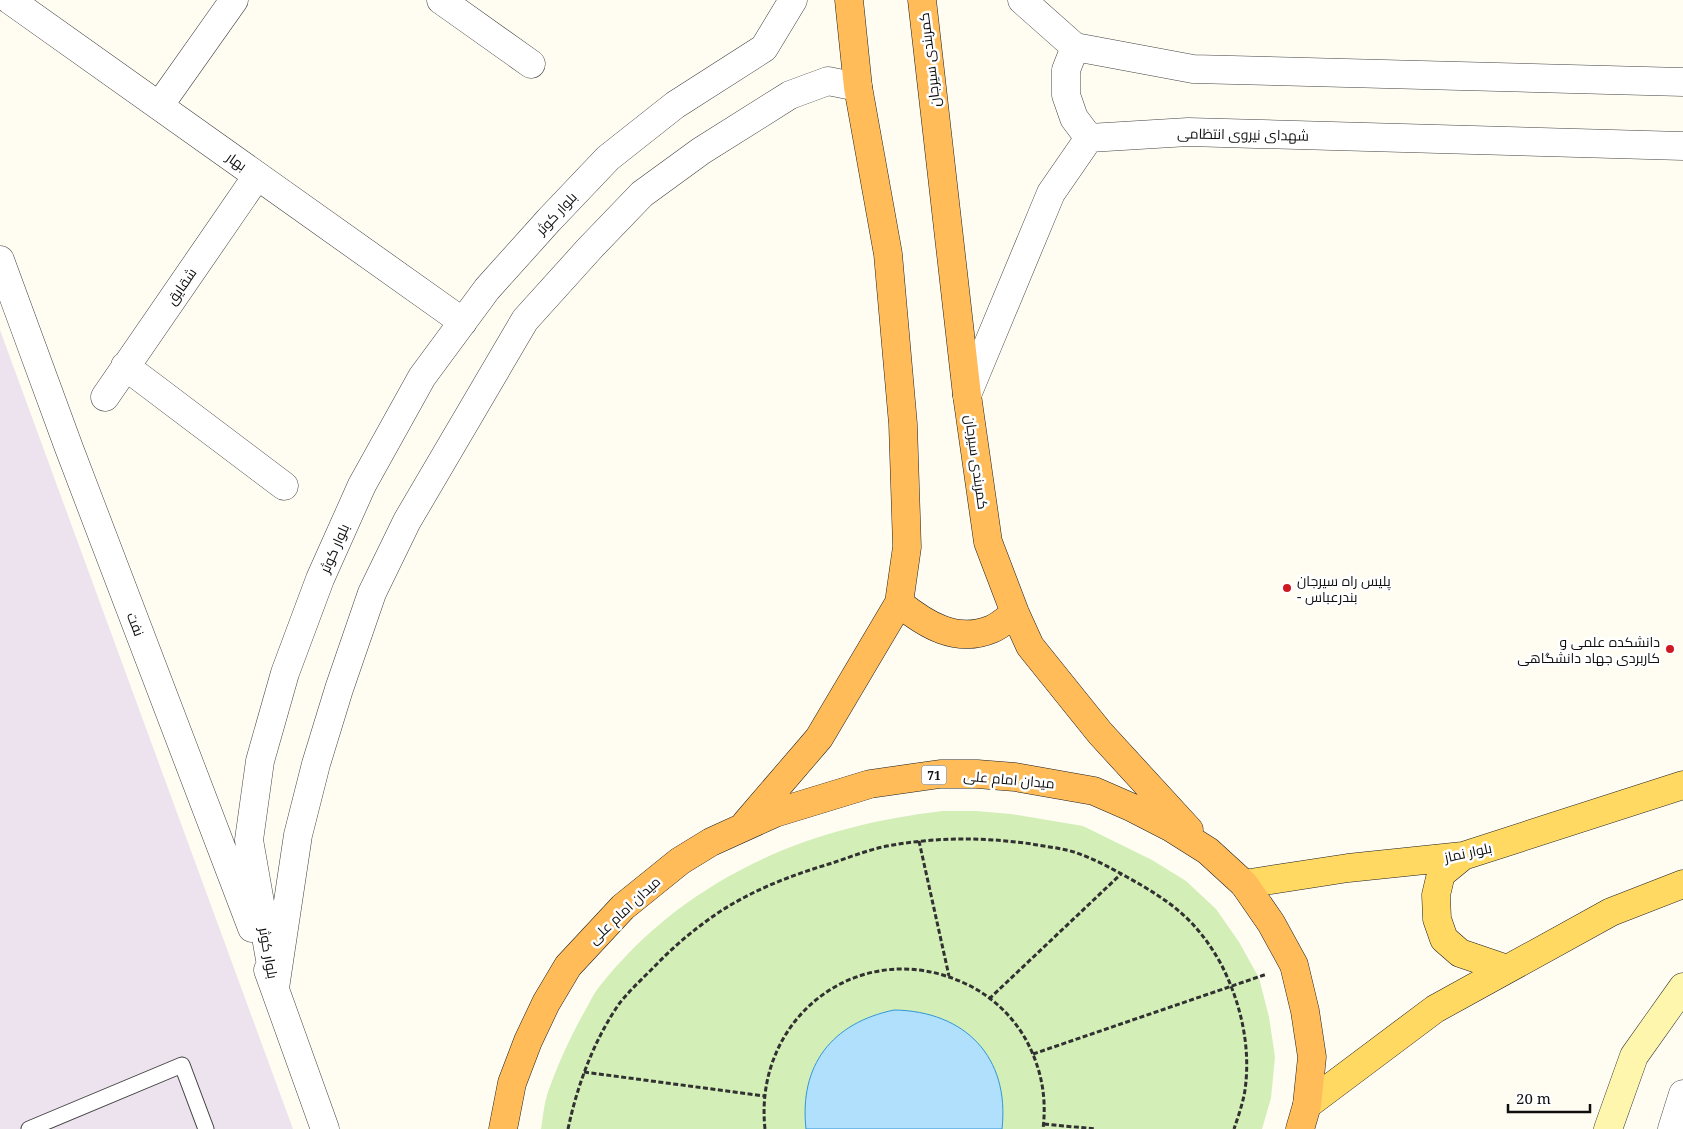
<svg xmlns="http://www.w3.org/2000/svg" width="1683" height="1129" viewBox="0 0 1683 1129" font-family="'Noto Serif',Cairo,serif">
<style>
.industrial{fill:#ede3ee}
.green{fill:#d3eeb7}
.water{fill:#b1e0fc;stroke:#3196da}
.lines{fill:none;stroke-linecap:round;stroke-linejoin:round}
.service-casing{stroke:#424242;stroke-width:17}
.minor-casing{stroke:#424242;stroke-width:29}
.tertiary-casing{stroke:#424242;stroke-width:29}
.secondary-casing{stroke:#313131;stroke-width:29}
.primary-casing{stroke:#202020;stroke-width:29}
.trunk-casing{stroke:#202020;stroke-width:29}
.path{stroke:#313131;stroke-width:3;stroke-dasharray:5 2.5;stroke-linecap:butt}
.service{stroke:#fff;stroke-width:15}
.minor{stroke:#fff;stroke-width:28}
.tertiary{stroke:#fff;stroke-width:28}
.secondary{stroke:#fff6ad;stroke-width:28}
.primary{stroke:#ffd962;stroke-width:28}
.trunk{stroke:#ffbc59;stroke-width:28}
.poi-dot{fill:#ce1922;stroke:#fff;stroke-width:2}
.labels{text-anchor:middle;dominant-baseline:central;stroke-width:5;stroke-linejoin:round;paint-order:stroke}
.shield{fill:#fff;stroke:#575757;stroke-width:1}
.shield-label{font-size:12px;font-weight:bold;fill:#0f0f0f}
.street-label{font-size:14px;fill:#0f0f0f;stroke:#fff}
.poi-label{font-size:14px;fill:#0f0f0f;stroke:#fff;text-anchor:start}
</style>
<rect width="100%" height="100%" fill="#fffcf2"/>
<!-- industrial -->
<path class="industrial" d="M0,330L293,1129H0Z"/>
<!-- green -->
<path class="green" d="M943,811H976L1011,814L1083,826L1152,860L1186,881L1216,909L1239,942L1259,978L1269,1017L1275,1057L1271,1098L1262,1129H541C543,1117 544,1104 548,1092C558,1064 571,1035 586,1009C590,1002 594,993 599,987C685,878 808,826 943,811Z"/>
<!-- water -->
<path class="water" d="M894,1010C965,1011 1010,1057 1002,1129H806C799,1065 832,1023 894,1010Z"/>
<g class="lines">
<defs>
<path id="service" d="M29,1129L182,1065L206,1129"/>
<path id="minor" d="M10,0L463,322
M441,0L531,64
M793,0L764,48L675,105L608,158L549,220L487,289L422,377L362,485L320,579L285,673L260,761L249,840L275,988L298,835L316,764L339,689L372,593L407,521L525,320L590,248L642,194L701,151L790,95L828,81L858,87
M159,106L234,0
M0,260L69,448L252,928
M125,366L284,486
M105,397L257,176
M268,970L325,1129"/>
<path id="tertiary" d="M1022,0L1075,47L1193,69L1683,82
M1075,47L1066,70V95L1074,118L1089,138
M967,395L1051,193L1089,138L1188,132L1683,146
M1672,1129L1683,1094"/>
<path id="secondary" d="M1608,1129L1634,1056L1683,987"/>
<path id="primary" d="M1463,856L1441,874L1436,895L1437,919L1444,939L1460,953L1507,969
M1244,884L1348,868L1463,856L1683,785
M1307,1105L1435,1009L1611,912L1683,884"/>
<path id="trunk" d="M922,0L967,395L988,542L1015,613L1030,646L1100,733L1189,830
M899,603C926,625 957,644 992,629C1001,625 1008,618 1015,613
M746,823L819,738L899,603L907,547L903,424L888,254L858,87L849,0
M503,1129L512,1083L528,1041L546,1003L568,966L623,907L680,861L711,842L775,813L870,784L940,774H977L1015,777L1094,791L1133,808L1170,827L1208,851L1244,884L1271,923L1294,965L1305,1011L1312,1057L1307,1105L1300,1129"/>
</defs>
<!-- service casing -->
<use href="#service" class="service-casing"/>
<!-- minor casing -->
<use href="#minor" class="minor-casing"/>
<!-- tertiary casing -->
<use href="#tertiary" class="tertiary-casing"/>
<!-- secondary casing -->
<use href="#secondary" class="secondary-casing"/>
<!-- primary casing -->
<use href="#primary" class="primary-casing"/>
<!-- trunk casing -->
<use href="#trunk" class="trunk-casing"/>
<!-- path -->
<path class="path" d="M919,841L949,976
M989,999L1121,874
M1033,1054L1267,974
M584,1072L764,1096
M1044,1124L1096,1129
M568,1129C577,1086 594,1040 619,1004C629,991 642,979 654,967C672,948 693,930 715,915C750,891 789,876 829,864C848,858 867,850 887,846C936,837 983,837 1032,844C1047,847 1063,848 1077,853C1094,859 1111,868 1127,877C1170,901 1196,919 1221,964C1241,1003 1251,1047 1245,1090C1243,1103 1238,1117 1234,1129
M765,1129C753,1017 860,935 964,983C989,994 1011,1014 1025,1038C1041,1067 1047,1096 1043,1129"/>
<!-- service -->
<use href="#service" class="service"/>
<!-- minor -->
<use href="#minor" class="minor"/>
<!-- tertiary -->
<use href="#tertiary" class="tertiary"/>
<!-- secondary -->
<use href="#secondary" class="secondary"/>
<!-- primary -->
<use href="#primary" class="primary"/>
<!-- trunk -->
<use href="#trunk" class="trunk"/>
</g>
<!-- markers -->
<g class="poi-dot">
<circle cx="1287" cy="588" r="5"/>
<circle cx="1670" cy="649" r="5"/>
</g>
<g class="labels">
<!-- shield labels -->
<rect class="shield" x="921.5" y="765.5" width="25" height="19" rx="4"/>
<g class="shield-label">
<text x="934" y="775">71</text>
</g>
<!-- street labels -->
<g class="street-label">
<text transform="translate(929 60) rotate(-97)">کمربندی سیرجان</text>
<text transform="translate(1243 134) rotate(1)">شهدای نیروی انتظامی</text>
<text transform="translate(237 161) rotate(35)">بهار</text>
<text transform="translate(556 213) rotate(-47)">بلوار کوثر</text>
<text transform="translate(181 286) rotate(-55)">شقایق</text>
<text transform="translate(977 462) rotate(82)">کمربندی سیرجان</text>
<text transform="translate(334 548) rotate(-66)">بلوار کوثر</text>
<text transform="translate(136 624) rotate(69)">نفت</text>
<text transform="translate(1009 779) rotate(5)">میدان امام علی</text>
<text transform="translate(1468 852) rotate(-12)">بلوار نماز</text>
<text transform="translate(624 910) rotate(-43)">میدان امام علی</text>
<text transform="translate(269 953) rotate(80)">بلوار کوثر</text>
</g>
<!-- poi labels -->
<g class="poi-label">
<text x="1297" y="580">پلیس راه سیرجان<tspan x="1297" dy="16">- بندرعباس</tspan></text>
<text x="1660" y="641" text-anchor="end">دانشکده علمی و<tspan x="1660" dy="16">کاربردی جهاد دانشگاهی</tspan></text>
</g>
</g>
<!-- scale -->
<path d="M1508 1104v8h82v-8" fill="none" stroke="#0f0f0f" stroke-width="2.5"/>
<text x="1516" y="1104" font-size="15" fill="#0f0f0f" stroke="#ffffff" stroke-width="4" paint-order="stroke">20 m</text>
</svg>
